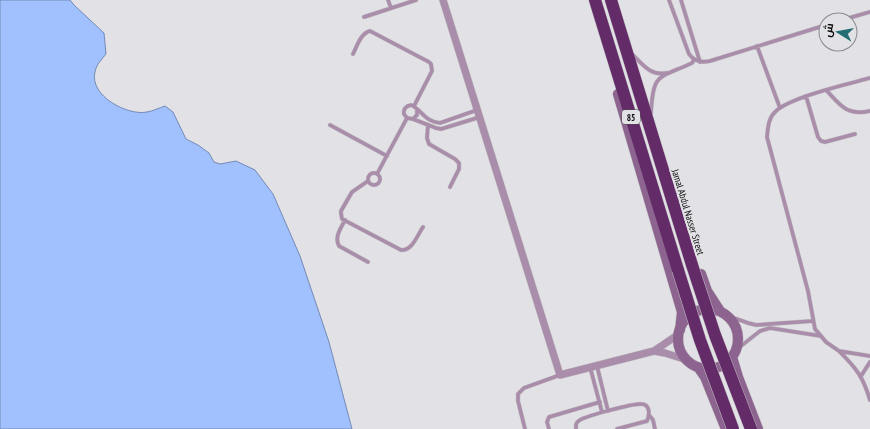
<svg xmlns="http://www.w3.org/2000/svg" width="870" height="429" viewBox="0 0 870 429" font-family="'PT Sans Narrow',Cairo,sans-serif">
<style>
.water{fill:#a0c0fe;stroke:#748ab6}
.lines{fill:none;stroke-linecap:round;stroke-linejoin:round}
.lane-casing{stroke:#c0bfc2;stroke-width:4.5}
.street-casing{stroke:#c0bfc2;stroke-width:8}
.secondary-casing{stroke:#c0bfc2;stroke-width:11}
.highway-casing{stroke:#c0bfc2;stroke-width:13}
.lane{stroke:#a98daa;stroke-width:3.5}
.street{stroke:#a98daa;stroke-width:7}
.secondary{stroke:#8c648f;stroke-width:10}
.highway{stroke:#642b69;stroke-width:12}
.highway-bridge-casing{stroke:#c0bfc2;stroke-width:13;stroke-linecap:butt}
.highway-bridge{stroke:#642b69;stroke-width:12}
.labels{text-anchor:middle;dominant-baseline:central;stroke-width:4;stroke-linejoin:round;paint-order:stroke}
.shield{fill:#e2e1e5;stroke:#4c4b4e;stroke-width:1}
.shield-label{font-size:9px;font-weight:bold;fill:#0c0b0d}
.street-label{font-size:10px;fill:#0c0b0d;stroke:#e2e1e5}
</style>
<rect width="100%" height="100%" fill="#e2e1e5"/>
<!-- water -->
<path class="water" d="M0,0H70L74,5L104,33L106,54C102,59 96,65 95,72C89,96 128,116 147,112C153,111 159,108 165,106L173,112L186,139L198,145L209,153L214,162L220,164L236,161L255,170L273,194L300,256L329,342L352,429H0Z"/>
<g class="lines">
<defs>
<path id="lane" d="M388,0L391,8
M669,0L689,54C694,61 701,63 710,61L826,25
M681,0L700,62
M364,17L416,0
M842,20L870,12
M757,46L780,108
M353,54C357,46 361,33 370,31L429,62L431,64L432,71L414,106
M633,55C644,66 651,76 667,73
M870,78C848,84 791,97 776,111C768,118 768,128 767,137L808,291L815,329L826,342L839,351L870,356
M827,91C841,106 847,116 870,111
M806,96L818,137L821,141L825,142L855,134
M417,110V115L413,119L407,118L404,114C403,109 406,106 411,105C421,109 425,122 440,123L477,110
M651,113C653,72 658,79 692,63L694,60
M413,119L436,128L441,129L480,117
M330,125L387,156
M428,125L427,138L429,144L455,159L459,163V169L450,187
M368 179a6 6 0 1 1 12 0a6 6 0 1 1-12 0Z
M377,174L407,118
M368,181L352,192L341,211V213L342,219L401,250C412,251 417,236 423,227
M345,220C341,228 334,237 339,246L368,262
M726,315L748,323L756,325L813,321
M736,350L760,331L770,328L821,336
M840,352C857,369 863,377 870,400
M597,366L608,411
M590,367L602,412
M861,376L870,362
M649,415L653,420L655,429
M525,429L518,401V394L524,388L560,375
M549,429L547,422L549,417L600,402
M576,429V425C577,422 577,422 580,420C586,416 634,403 641,404C650,404 650,414 647,421L617,429"/>
<path id="street" d="M443,0L560,375L654,351L679,334
M654,351L665,353L687,360"/>
<path id="secondary" d="M618,94L682,312L680,330
M701,274L707,291L720,311
M678 339a30 30 0 1 1 60 0a30 30 0 1 1-60 0Z
M732,357L738,377L758,429
M698,367L705,377L726,429"/>
<path id="highway" d="M595,0L678,270
M611,0L692,265"/>
</defs>
<!-- lane casing -->
<use href="#lane" class="lane-casing"/>
<!-- street casing -->
<use href="#street" class="street-casing"/>
<!-- secondary casing -->
<use href="#secondary" class="secondary-casing"/>
<!-- highway casing -->
<use href="#highway" class="highway-casing"/>
<!-- lane -->
<use href="#lane" class="lane"/>
<!-- street -->
<use href="#street" class="street"/>
<!-- secondary -->
<use href="#secondary" class="secondary"/>
<!-- highway -->
<use href="#highway" class="highway"/>
<defs>
<path id="highway-bridge" d="M692,265L715,335L751,429
M678,270L700,340L733,429"/>
</defs>
<!-- highway-bridge casing -->
<use href="#highway-bridge" class="highway-bridge-casing"/>
<!-- highway-bridge -->
<use href="#highway-bridge" class="highway-bridge"/>
</g>
<g class="labels">
<!-- shield labels -->
<rect class="shield" x="622" y="110" width="18" height="14" rx="3"/>
<g class="shield-label">
<text x="631" y="117">85</text>
</g>
<!-- street labels -->
<g class="street-label">
<text transform="translate(688 212) rotate(73)">Jamal Abdul Nasser Street</text>
</g>
</g>
<!-- north arrow -->
<g transform="translate(838 32) rotate(281)"><circle r="19" fill="#e2e1e5" stroke="#8c8b8f"/>
<path d="M0-3L7 15L0 10L-7 15Z" fill="#246f74"/>
<text y="-6" font-size="11" font-weight="bold" text-anchor="middle" fill="#0c0b0d">ش</text>
</g>
</svg>
